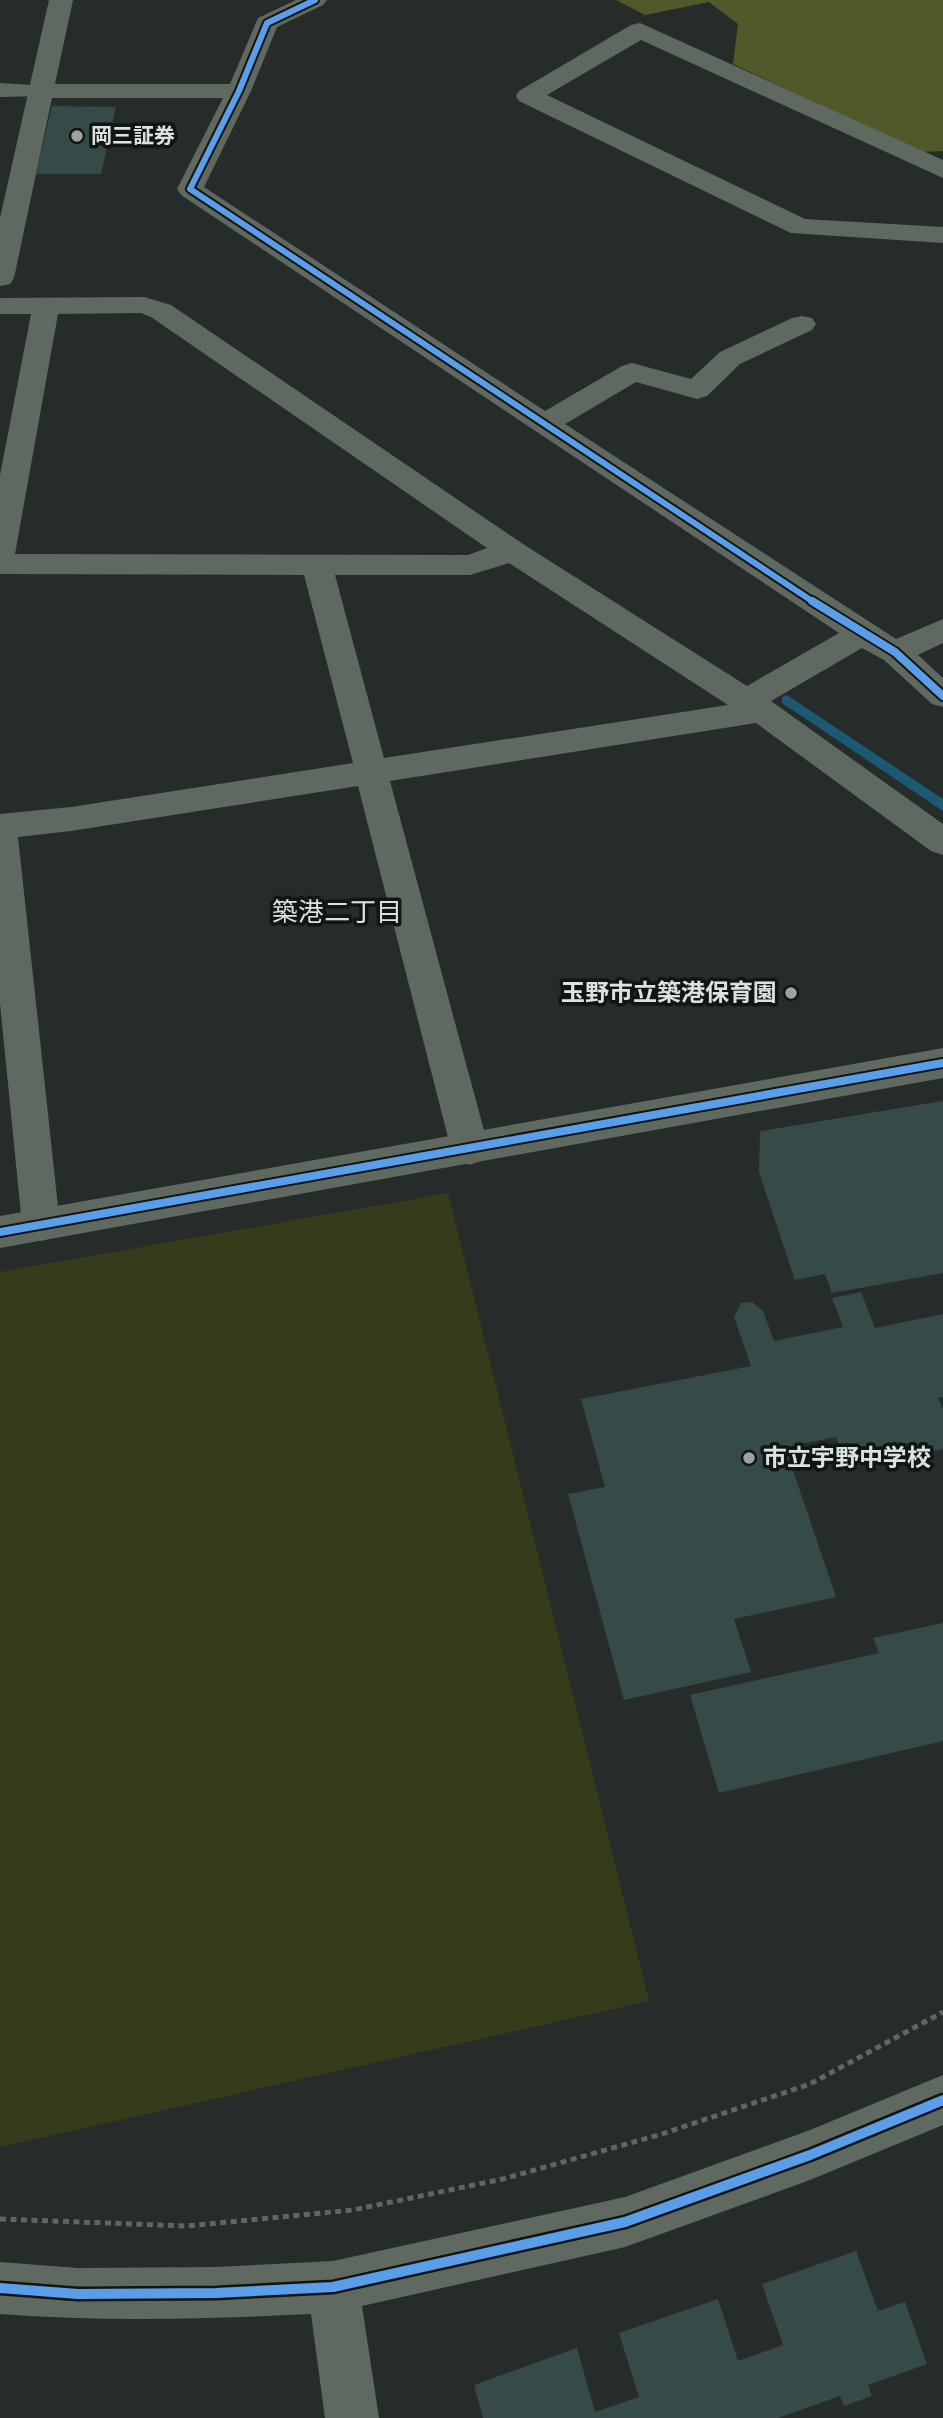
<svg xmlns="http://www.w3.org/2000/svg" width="943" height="2418" font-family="'Crimson Pro','Noto Sans JP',serif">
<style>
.green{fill:#363b1b}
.forest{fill:#51582a}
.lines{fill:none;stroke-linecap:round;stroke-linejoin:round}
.stream{fill:#1d5a71;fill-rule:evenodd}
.building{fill:#364a49}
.path{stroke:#5f6761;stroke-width:5;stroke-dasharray:6 4.5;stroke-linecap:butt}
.minor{fill:#5f6960;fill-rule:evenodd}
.tertiary{fill:#5f6960;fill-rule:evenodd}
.cycleway-far2-casing{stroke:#111513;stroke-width:10}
.cycleway-far1-casing{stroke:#111513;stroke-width:12}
.cycleway-casing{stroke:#111513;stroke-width:15}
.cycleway-far2{stroke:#5a9eea;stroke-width:6}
.cycleway-far1{stroke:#5a9eea;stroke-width:8}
.cycleway{stroke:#5a9eea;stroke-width:10}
.poi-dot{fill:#9ca2a0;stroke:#111513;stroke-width:2.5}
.labels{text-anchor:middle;stroke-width:7;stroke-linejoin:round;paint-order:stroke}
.far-poi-label{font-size:21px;font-weight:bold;fill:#dce2e0;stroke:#111513;text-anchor:start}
.poi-label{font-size:24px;font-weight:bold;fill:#dce2e0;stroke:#111513;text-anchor:end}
.neighbourhood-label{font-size:26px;fill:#dce2e0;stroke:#111513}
</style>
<rect width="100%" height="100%" fill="#262c2a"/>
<path class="green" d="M448 1193 649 2001 0 2147V1272Z"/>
<path class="forest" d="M616 0H943V151L920 152 733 64 738 24 709 2 645 15Z"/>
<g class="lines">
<path class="stream" d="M787 695 943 799V811L782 703V697Z"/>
</g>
<path class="building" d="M52 106 116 107 101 174H36Z
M943 1101V1273L832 1293 825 1274 795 1280 759 1172 760 1131Z
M861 1292 875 1328 943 1314V1397L938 1398 943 1410V1449L847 1468 836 1437 785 1447 836 1597 734 1619 751 1672 624 1700 568 1494 605 1487 581 1399 751 1366 734 1317 741 1303 752 1302 763 1311 774 1341 843 1327 832 1298Z
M943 1623V1741L719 1793 690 1695 879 1653 873 1638Z
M856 2251 878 2311 905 2302 927 2364 868 2385 872 2396 844 2406 840 2396 778 2418H483L474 2385 577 2348 595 2412 639 2397 619 2333 718 2299 738 2361 783 2345 762 2284Z"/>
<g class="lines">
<path class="path" d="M0 2219 186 2226 353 2210 503 2179 662 2134 810 2084 943 2012"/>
<path class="minor" d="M49 0H73L55 84H230L258 18 296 0H327L323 5 277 27 251 91 204 187 545 411 622 366 632 363 691 379 720 352 792 318 802 316 812 318 816 324 812 330 740 364 707 396 697 399 636 382 565 424 896 639 943 619V643L918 655 943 678V707L932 704 884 660 862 648 771 701 943 824V855L931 851 756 723 390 781 489 1149 483 1160 470 1165 457 1160 451 1149 358 786 71 831 18 837 60 1225 55 1237 41 1241 27 1237 22 1225 0 1003V814L71 807 353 763 304 575 0 574V475L31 314H0V298L144 297 171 305 523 544 747 686 839 633 181 195 177 189 223 98H52L14 278 10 284 0 286V218ZM141 313 151 317 487 548 468 555 15 554 58 314ZM509 563 728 705 384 758 335 575H470Z
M640 23 943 160V178L641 40 547 95 805 219 943 227V243L791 233 519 101 516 96 519 91 631 25Z
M943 2075V2125L810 2180 625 2247 362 2306 379 2418H325L311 2314C207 2319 104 2322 0 2314V2262L78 2268 216 2267 333 2261 625 2197 810 2130Z"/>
<path class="tertiary" d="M0 83 48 86 51 91 48 96 0 97Z
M943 1048V1078L0 1248V1216Z"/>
<defs>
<path id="cycleway-far2" d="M315 0 267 23 239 91 190 189 815 603"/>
<path id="cycleway-far1" d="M812 601 895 652 943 696
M0 1232 943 1063"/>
<path id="cycleway" d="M0 2288 78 2294 216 2293 333 2287 625 2222 810 2155 943 2100"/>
</defs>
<use href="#cycleway-far2" class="cycleway-far2-casing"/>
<use href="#cycleway-far1" class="cycleway-far1-casing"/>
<use href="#cycleway" class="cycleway-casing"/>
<use href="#cycleway-far2" class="cycleway-far2"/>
<use href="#cycleway-far1" class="cycleway-far1"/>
<use href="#cycleway" class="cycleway"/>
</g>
<g class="poi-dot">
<circle cx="77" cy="136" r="7"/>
<circle cx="791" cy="993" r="7"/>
<circle cx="749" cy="1458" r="7"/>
</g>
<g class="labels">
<g class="far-poi-label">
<text x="91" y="143">岡三証券</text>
</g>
<g class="poi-label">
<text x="777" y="1001">玉野市立築港保育園</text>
<text x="763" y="1466" text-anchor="start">市立宇野中学校</text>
</g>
<g class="neighbourhood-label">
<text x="337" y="921">築港二丁目</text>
</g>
</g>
</svg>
